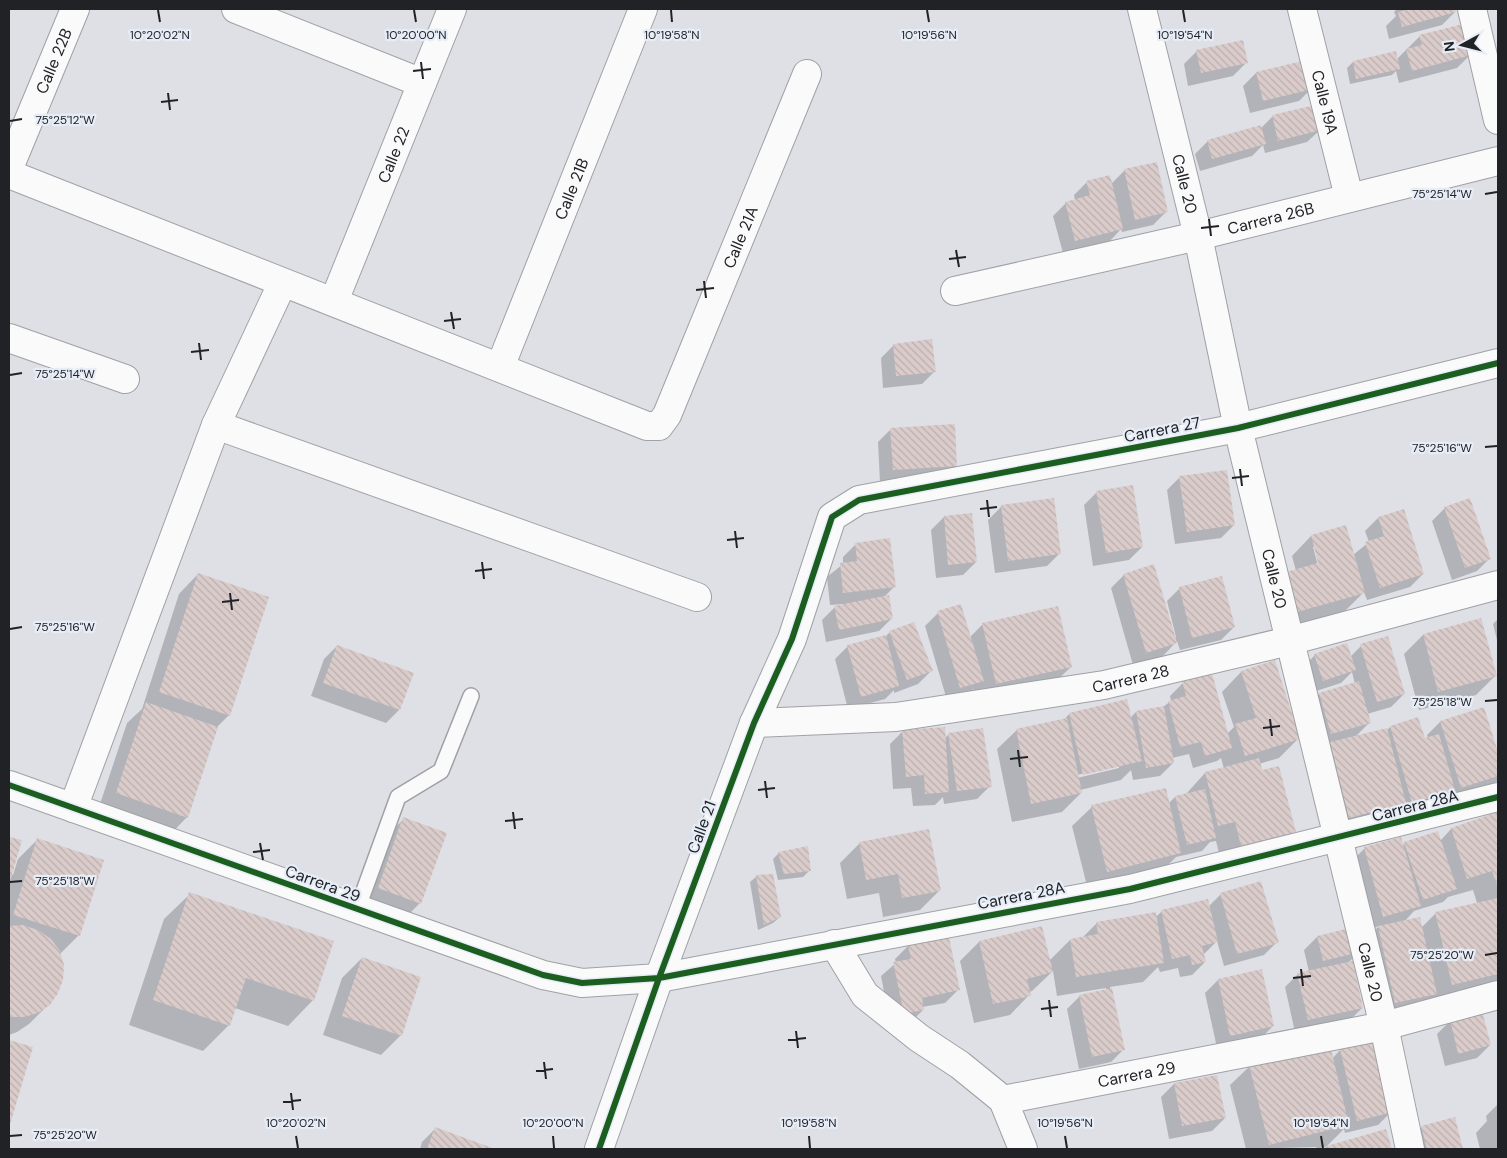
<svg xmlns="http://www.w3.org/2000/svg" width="1507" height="1158" font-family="'DM Sans',sans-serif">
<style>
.shadow{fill:#0003;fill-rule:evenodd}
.building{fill:url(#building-back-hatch)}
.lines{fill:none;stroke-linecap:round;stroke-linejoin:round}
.service-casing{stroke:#9fa1a5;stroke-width:18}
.minor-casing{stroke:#9fa1a5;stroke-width:30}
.tertiary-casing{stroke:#9fa1a5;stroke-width:30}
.service{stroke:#fafafb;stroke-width:15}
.minor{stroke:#fafafb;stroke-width:28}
.tertiary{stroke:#fafafb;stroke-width:28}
.cycleway-casing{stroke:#e7edf7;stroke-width:9}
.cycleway{stroke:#1b5e20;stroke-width:6}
.ticks{fill:none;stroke:#202226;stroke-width:2}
.labels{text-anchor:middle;stroke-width:4.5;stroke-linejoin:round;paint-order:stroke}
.street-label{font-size:16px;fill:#202226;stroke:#e7edf7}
.ticks-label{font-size:12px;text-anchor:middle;fill:#202226;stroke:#e7edf7;stroke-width:4.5;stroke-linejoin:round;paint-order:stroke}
</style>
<defs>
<pattern id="building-back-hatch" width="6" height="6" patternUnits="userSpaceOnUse" patternTransform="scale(1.25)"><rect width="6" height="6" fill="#dacccb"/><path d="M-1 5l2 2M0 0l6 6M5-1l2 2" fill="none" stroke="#bbafae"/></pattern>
</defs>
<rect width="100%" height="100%" fill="#dee0e6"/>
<path class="shadow" d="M1397 9H1454L1455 12 1442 25 1389 39 1386 26 1396 16 1394 12Z
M1420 36 1470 55 1457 68 1399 83 1396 71 1392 75 1350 84 1347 68 1353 62 1396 60Z
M1197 51 1246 63 1233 76 1188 86 1184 64Z
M1256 73 1312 88 1299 101 1250 113 1243 86Z
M1314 106 1320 130 1307 142 1265 153 1263 145 1252 156 1200 171 1195 154 1208 141 1261 128 1272 117Z
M1125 170 1166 212 1153 225 1122 232 1121 229 1109 242 1063 253 1053 216 1066 203 1075 200 1074 195 1087 182 1111 184Z
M894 345 935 371 922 384 883 388 881 358Z
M891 429 956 466 943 479 880 483 878 442Z
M1180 477 1234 525 1221 538 1175 544 1167 490Z
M1097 492 1142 547 1129 560 1093 566 1084 505Z
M1001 507 1060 553 1047 566 995 573 988 520Z
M1445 508 1490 558 1477 571 1452 580 1432 521Z
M944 517 976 562 963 575 936 578 931 530Z
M1378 518 1423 574 1410 587 1367 600 1364 592 1344 612 1278 630 1296 571 1292 556 1311 536 1353 555 1369 542 1365 531ZM1313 547H1315L1321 569 1319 570Z
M856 544 895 586 884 597 892 618 879 631 826 642 822 620 835 607 843 606V604L830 605 827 577 843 564V557Z
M198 574 229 715 217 727 187 817 168 837 97 813 127 723 142 709 179 594Z
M1124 575 1174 638 1176 637 1167 601 1180 588 1234 627 1221 640 1180 650 1177 641 1163 656 1133 665 1111 588Z
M938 613 969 638 983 624 1071 667 1051 686 977 702 974 689 969 693 947 700 925 626Z
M1481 619 1496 675 1476 695 1419 710 1404 654 1423 635Z
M1498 619V644L1493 624Z
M890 632 931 671 918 684 894 693V690L885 699 848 709 835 659 848 646 885 637Z
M337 646 412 673 399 710 386 723 311 696 324 659Z
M1361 646 1404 694 1391 707 1367 714 1370 722 1355 737 1386 731 1390 727 1418 719 1424 740 1428 738 1427 735 1440 722 1483 708 1498 756V780L1491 787 1330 836 1311 763 1332 742 1318 746 1306 707 1319 694 1355 684 1352 672 1341 683 1310 693 1302 668 1315 655 1350 657Z
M1241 672 1298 739 1279 758 1259 764 1261 772 1294 832 1275 851 1222 865 1216 841 1210 842 1202 851 1176 857 1161 872 1088 890 1072 826 1092 807 1168 804 1175 797 1186 794 1205 773 1224 769 1221 758 1217 761 1193 768 1189 754 1172 758 1173 763 1160 776 1133 780 1131 770 1121 780 1080 790 1081 793 1062 812 1012 822 997 749 1017 730 1063 721 1069 714 1130 718 1136 712 1163 707 1171 701 1170 696 1183 683 1227 734 1234 727 1222 692ZM1119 765V768L1077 778V775Z
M903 731 945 738 949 734 990 786 977 799 944 804 943 797 935 805 913 806 911 788 893 789 890 744Z
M1498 813V985L1433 1003 1431 998 1423 1006 1383 1015 1365 940 1379 926 1371 929 1352 861 1365 848 1440 841 1451 829ZM1473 890 1477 903 1436 913 1421 928 1404 922 1414 911 1443 902 1448 897Z
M404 819 420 903 401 922 359 907 384 838Z
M9 838 20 841 11 875H13L18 859 37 840 102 861 78 936 59 955 49 1004 29 1024 17 1032 9 1035Z
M860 843 939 891 920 910 883 917 879 893 847 899 840 863Z
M779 853 810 870 803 877 778 880 773 859Z
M757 876 780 917 773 923 758 930 750 882Z
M190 894 313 1000 288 1026 235 1008 229 1025 203 1051 129 1025 164 919Z
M1221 894 1277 942 1264 955 1224 966 1217 941 1203 955 1205 962 1192 975 1180 977 1178 968 1160 972 1158 967 1143 982 1110 987 1124 1049 1111 1062 1079 1069 1067 1009 1080 996 1106 990V988L1057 996 1053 971 1032 991 1029 992V995L1010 1015 974 1023 960 961 979 942 1049 961 1070 940 1082 938 1097 923 1155 918 1162 911 1209 906Z
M1353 928 1359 952 1347 964 1362 1008 1349 1021 1295 1032 1285 987 1298 974 1309 972 1304 950 1317 937Z
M908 946 958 990 945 1003 922 1007 923 1010 910 1023 891 1027 881 976 896 963 895 959Z
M362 958 401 1035 381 1055 323 1035 342 978Z
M1218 980 1273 1026 1260 1039 1217 1048 1205 993Z
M1450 1021 1490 1045 1477 1058 1445 1066 1437 1034Z
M9 1042 31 1048 9 1125Z
M1340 1050 1391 1112 1378 1125 1345 1133 1344 1129 1326 1147 1385 1131 1390 1149H1317L1316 1147 1246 1149 1230 1085 1250 1066 1332 1059Z
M1174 1084 1225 1118 1212 1131 1169 1139 1161 1097Z
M1498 1104V1149H1480L1476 1133 1487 1121 1486 1116Z
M1454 1119 1462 1149H1411L1409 1140 1422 1127Z
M435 1129 492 1149H420L422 1142Z"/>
<path class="building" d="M1409 9H1455L1456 12 1402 27 1398 12Z
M1463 24 1471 55 1412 71 1406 49 1422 45 1419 35Z
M1243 40 1248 63 1201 73 1196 50Z
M1396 51 1400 69 1356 79 1353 61Z
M1306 60 1313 89 1263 101 1256 72Z
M1315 105 1321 130 1278 141 1272 115Z
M1261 125 1266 144 1212 159 1207 140Z
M1157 162 1168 212 1135 220 1124 169Z
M1110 175 1123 229 1075 241 1065 202 1090 195 1086 181Z
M932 339 936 372 896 376 893 344Z
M955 424 957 466 893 470 890 428Z
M1227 470 1235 525 1187 532 1179 476Z
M1133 485 1143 547 1106 553 1096 491Z
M1054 498 1061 554 1008 561 1001 505Z
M1470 498 1491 559 1465 568 1444 507Z
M1404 509 1424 574 1380 588 1365 542 1384 536 1378 517Z
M972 513 977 562 948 565 944 516Z
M1346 525 1365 593 1297 612 1286 572 1318 563 1311 535Z
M890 538 896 587 843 593 840 563 857 561 855 543Z
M1154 564 1177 643 1146 653 1123 574Z
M198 573 269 597 230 716 159 692Z
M1222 576 1235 627 1192 638 1179 587Z
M889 595 893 619 839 630 834 606Z
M961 604 984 681 960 688 937 611Z
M1058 606 1072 667 996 684 982 623Z
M1481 618 1497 676 1438 692 1423 634Z
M914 622 933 671 907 680 889 631Z
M886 635 899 686 861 697 847 645Z
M1388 636 1405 694 1377 702 1360 644Z
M1347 643 1356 670 1323 681 1314 654Z
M337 645 414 673 400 710 323 683Z
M1275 660 1300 739 1245 756 1235 724 1256 718 1241 671Z
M1212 673 1232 748 1205 756 1201 742 1180 747 1168 701 1186 696 1182 681Z
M1359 681 1371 723 1331 734 1319 693Z
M1127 699 1142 761 1083 775 1069 713Z
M146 702 218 727 188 818 116 793Z
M1164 706 1174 763 1146 768 1136 711Z
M1484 707 1498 752V776L1461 788 1440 721Z
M1418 717 1425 738 1439 734 1455 790 1412 803 1390 726Z
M1067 718 1082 793 1031 804 1016 729Z
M945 727 949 792 925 794 924 775 906 777 902 730Z
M983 728 992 787 957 791 948 733Z
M1387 728 1406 803 1349 818 1330 742Z
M1259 758 1262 770 1279 766 1296 832 1241 846 1235 822 1218 826 1205 772Z
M1166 788 1181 853 1107 872 1091 805Z
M1205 789 1216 838 1187 845 1175 796Z
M1498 812V888L1492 871 1467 879 1451 828Z
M403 817 447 833 421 904 378 888Z
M929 829 941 891 902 898 898 874 866 880 859 842Z
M1438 831 1457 889 1423 900 1404 842Z
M9 837 22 840 9 885Z
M1401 837 1421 906 1383 917 1364 847Z
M37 838 104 860 80 936 13 915Z
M808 846 811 871 784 874 778 852Z
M773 874 781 917 764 925 756 875Z
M1261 881 1279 943 1237 954 1220 893Z
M189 892 334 941 314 1001 246 978 230 1026 153 1000Z
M1498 898V974L1452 985 1435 912Z
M1208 899 1218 942 1202 946 1206 962 1192 965 1190 955 1172 959 1161 910Z
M1156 912 1164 963 1076 977 1070 939 1098 934 1096 922Z
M1420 917 1437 994 1395 1003 1378 926Z
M23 925 38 930 51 939 60 951 64 965 63 980 58 993 50 1005 38 1013 24 1017H9V926Z
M1042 926 1053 972 1027 979 1031 996 993 1004 979 941Z
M1354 927 1360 952 1323 961 1317 936Z
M949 937 960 990 922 998 924 1010 904 1014 893 962 911 959 908 945Z
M362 957 421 977 402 1036 342 1016Z
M1353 961 1363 1008 1308 1020 1297 973Z
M1262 969 1274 1026 1230 1036 1218 979Z
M1112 988 1125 1050 1092 1057 1079 995Z
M1482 1011 1491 1045 1458 1054 1450 1019Z
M9 1040 33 1047 9 1128Z
M1376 1040 1393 1112 1357 1121 1340 1049Z
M1330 1045 1349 1125 1269 1145 1249 1065Z
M1217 1075 1226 1118 1182 1126 1174 1083Z
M1455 1117 1463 1149H1427L1421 1126Z
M435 1127 495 1149H427Z
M1386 1129 1392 1149H1316Z"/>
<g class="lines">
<defs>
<path id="service" d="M357 910 398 797 441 771 471 696"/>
<g id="minor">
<path d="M236 9 422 83"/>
<path id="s1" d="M1142 9 1198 236 1238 428 1384 1026 1410 1149"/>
<path id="s2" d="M1302 9 1349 197"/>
<path d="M1472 9 1498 120"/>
<path id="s3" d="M9 168 75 9"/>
<path id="s4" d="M9 174 647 426H659L667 415 807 74"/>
<path id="s5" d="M955 291 1198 236 1498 161"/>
<path id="s6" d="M334 301 452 9"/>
<path d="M9 338 125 379"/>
<path id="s7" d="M500 367 643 9"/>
<path d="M216 425 697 597"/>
<path id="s8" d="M754 723 896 717 1104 685 1289 641 1498 585"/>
<path d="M73 808 216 425 282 284"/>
<path d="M834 944 865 995 919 1038 960 1065 1003 1100 1023 1149"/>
<path id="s9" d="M1003 1100 1384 1026 1498 995"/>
<path d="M599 1149 659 978 754 723 792 639 832 517 859 500 1238 428 1498 363"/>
</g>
<path id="tertiary" d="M9 785 543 975 582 983 659 978 1130 889 1498 797"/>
</defs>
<use href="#service" class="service-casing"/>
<use href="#minor" class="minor-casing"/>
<use href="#tertiary" class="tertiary-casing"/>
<use href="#service" class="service"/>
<use href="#minor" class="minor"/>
<use href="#tertiary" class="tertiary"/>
<defs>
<path id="cycleway" d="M9 785 543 975 582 983 659 978 1130 889 1498 797
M599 1149 659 978 754 723 792 639 832 517 859 500 1238 428 1498 363"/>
</defs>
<use href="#cycleway" class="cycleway-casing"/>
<use href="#cycleway" class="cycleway"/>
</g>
<path class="ticks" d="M158 10 160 22M414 10 416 22M671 10 672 22M927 10 929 22M1183 10 1185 22M421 62 423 79M413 71 431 69M168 93 170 110M161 102 178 100M10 121 22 119M1485 194 1497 192M1209 219 1211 236M1201 228 1219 226M956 250 959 267M949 259 966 257M704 281 706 298M696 290 714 288M451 312 454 329M444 321 461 319M199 343 201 360M191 352 209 350M10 375 22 373M1485 447 1497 446M1240 469 1242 486M1232 478 1249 476M987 500 989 517M980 509 997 507M735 531 737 548M727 540 744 538M482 562 484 579M475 571 492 569M230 593 232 610M222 602 239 600M10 629 22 627M1485 701 1497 700M1270 719 1272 736M1263 728 1280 726M1018 750 1020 767M1010 759 1028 757M765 781 767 798M758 790 775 788M513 812 515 829M505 821 523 819M260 843 263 860M253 852 270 850M10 882 22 881M1485 955 1497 953M1301 969 1303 986M1293 978 1311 976M1049 1000 1051 1017M1041 1009 1058 1007M796 1031 798 1048M788 1040 806 1038M544 1062 546 1079M536 1071 553 1069M291 1093 293 1110M283 1102 301 1100M10 1136 22 1135M296 1136 298 1148M553 1136 554 1148M809 1136 810 1148M1065 1136 1067 1148M1321 1136 1323 1148"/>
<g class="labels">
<g class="street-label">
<text dy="6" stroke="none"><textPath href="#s3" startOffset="116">Calle 22B</textPath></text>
<text dy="6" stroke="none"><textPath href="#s2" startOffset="96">Calle 19A</textPath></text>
<text dy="6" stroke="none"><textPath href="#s6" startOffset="158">Calle 22</textPath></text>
<text dy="6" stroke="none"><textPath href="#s1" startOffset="180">Calle 20</textPath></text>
<text dy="6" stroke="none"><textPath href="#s7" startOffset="192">Calle 21B</textPath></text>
<text dy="6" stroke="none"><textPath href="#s5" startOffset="324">Carrera 26B</textPath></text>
<text dy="6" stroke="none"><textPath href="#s4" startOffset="904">Calle 21A</textPath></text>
<text transform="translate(1162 429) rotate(-11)" y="6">Carrera 27</text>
<text dy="6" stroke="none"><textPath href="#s1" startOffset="585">Calle 20</textPath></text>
<text dy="6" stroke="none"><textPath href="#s8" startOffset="380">Carrera 28</textPath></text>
<text transform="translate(1415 805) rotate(-14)" y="6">Carrera 28A</text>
<text transform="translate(701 827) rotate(-70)" y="6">Calle 21</text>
<text transform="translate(323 883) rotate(20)" y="6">Carrera 29</text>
<text transform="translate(1021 895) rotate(-11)" y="6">Carrera 28A</text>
<text dy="6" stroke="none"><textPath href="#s1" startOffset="990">Calle 20</textPath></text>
<text dy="6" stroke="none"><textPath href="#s9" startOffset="136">Carrera 29</textPath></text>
</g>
</g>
<g class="ticks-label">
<text x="160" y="39">10°20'02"N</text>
<text x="416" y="39">10°20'00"N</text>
<text x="672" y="39">10°19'58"N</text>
<text x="929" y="39">10°19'56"N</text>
<text x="1185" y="39">10°19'54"N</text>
<text x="65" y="124">75°25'12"W</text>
<text x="1442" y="198">75°25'14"W</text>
<text x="65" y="378">75°25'14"W</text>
<text x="1442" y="452">75°25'16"W</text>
<text x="65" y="631">75°25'16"W</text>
<text x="1442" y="706">75°25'18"W</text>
<text x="65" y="885">75°25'18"W</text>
<text x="1442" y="959">75°25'20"W</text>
<text x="296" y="1127">10°20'02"N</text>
<text x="553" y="1127">10°20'00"N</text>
<text x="809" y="1127">10°19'58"N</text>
<text x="1065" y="1127">10°19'56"N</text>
<text x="1321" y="1127">10°19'54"N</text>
<text x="65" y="1139">75°25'20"W</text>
</g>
<rect width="1507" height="1158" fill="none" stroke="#202226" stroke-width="20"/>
<g transform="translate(1462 45) rotate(263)" stroke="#e7edf7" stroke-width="4" paint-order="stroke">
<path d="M0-4L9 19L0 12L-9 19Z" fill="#202226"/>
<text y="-8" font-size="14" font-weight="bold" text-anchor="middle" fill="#202226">N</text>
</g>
</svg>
